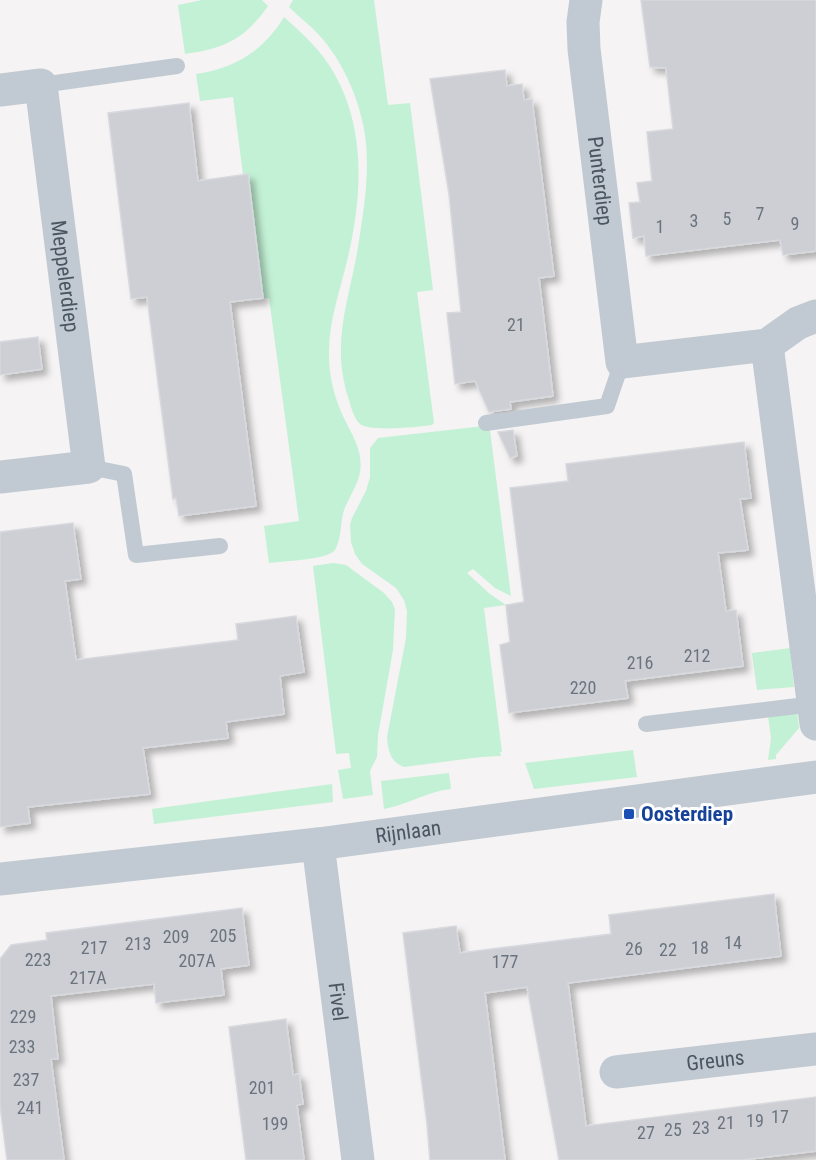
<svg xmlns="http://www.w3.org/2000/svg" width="816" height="1160" font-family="'Roboto Condensed',sans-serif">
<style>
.green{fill:#c3f1d5}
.building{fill:#cdcfd5;stroke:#d7d9de;stroke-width:1.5;filter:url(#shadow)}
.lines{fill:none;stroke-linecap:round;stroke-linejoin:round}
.service{stroke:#c1cad2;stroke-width:16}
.minor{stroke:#c1cad2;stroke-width:33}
.transit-dot{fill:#1a4fb4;stroke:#fff;stroke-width:2}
.labels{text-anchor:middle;stroke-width:6;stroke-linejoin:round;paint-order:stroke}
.number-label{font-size:18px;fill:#6b747e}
.street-label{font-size:21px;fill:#4a5661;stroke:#fff}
.transit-label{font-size:21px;font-weight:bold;fill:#164399;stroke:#fff;text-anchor:start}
</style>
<defs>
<filter id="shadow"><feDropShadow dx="5.5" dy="5.5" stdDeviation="3" flood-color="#0004"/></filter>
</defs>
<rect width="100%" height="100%" fill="#f5f3f3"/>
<path class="green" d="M202 0H262L268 6C245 39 224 49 185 54L178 5Z
M293 0H374L388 105 410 103 433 290 417 292 434 423 432 425C418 427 370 432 360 424 354 419 351 407 349 400 330 343 349 302 358 247 364 209 371 168 364 129 358 96 342 60 319 35 310 25 299 17 289 7Z
M284 17C303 34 323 52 335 75 366 130 362 197 348 257 341 288 328 322 329 355 329 373 333 392 340 409 348 430 364 448 360 472 358 485 349 497 344 510 340 522 342 538 335 550 328 560 283 561 269 563L264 526 299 521 269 298 259 299 233 97 200 101 196 74C235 69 264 50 284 17Z
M484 426 490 430 511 596 495 588 473 569 467 573 490 594 506 605 484 608 502 752H500L501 756 481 757 404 767C390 762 388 750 387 737L406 638 407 611 404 600 396 588 362 564 355 554 351 542 350 525 352 518 366 491 370 477V448L378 438Z
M333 563 346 565 384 593 392 602 395 609 393 650 378 735 377 757 370 771 373 795 343 799 338 770 351 768 349 753 336 754 313 566Z
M790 648 794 687 757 690 752 653Z
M797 712 799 728 776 755V759L768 760 771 738 768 716Z
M633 750 637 777 534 789 525 763Z
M449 773 451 789C428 791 407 805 384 809L381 781Z
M332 784 333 802 154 824 152 809Z"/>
<path class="building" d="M641 0H816V251L783 255 780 240 646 256 644 236 633 238 629 203 640 202 637 183 652 181 647 132 673 129 666 68 650 67Z
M505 70 507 86 522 84 524 100 532 99 554 276 539 278 553 396 510 402 511 409 489 412 475 381 455 384 447 313 461 312 449 194 430 79Z
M189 103 198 181 248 174 263 298 230 302 256 506 179 516 176 498 173 499 147 297 131 299 108 113Z
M38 337 42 369 0 375V342Z
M513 430 517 456 510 458 498 432Z
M744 442 751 498 740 499 748 550 718 553 726 611 736 610 743 666 625 681 628 698 509 713 500 645 510 642 506 605 524 602 510 488 568 481 566 464Z
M73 523 81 579 65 581 76 660 238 640 236 624 296 616 304 672 280 676 284 714 226 722 228 738 143 748 150 794 28 807 30 823 0 827V532Z
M774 894 781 956 568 983 586 1126 816 1097V1151L742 1160H559L527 987 485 993 505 1160H430L427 1124 403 933 456 926 460 953 611 934 609 915Z
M242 908 249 965 221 969 224 995 156 1003 154 984 51 996 58 1059H51L64 1160H7L0 1106V959L11 945 47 940 46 933Z
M286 1019 293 1075 299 1074 303 1104 297 1105 304 1160H246L229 1027Z"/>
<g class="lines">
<path class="service" d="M41 85 177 66
M486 423 607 406 622 362
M89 467 124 474 136 555 220 546
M646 724 814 704"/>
<g class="minor">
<path id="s1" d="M586 0 583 22 584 49 622 362 767 345 798 323 816 316"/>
<path id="s2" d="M0 90 41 85 89 467 0 477"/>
<path d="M767 345 816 724"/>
<path id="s3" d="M318 844 358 1160"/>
<path id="s4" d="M0 879 318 844 816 777"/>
<path id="s5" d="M616 1072 816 1049"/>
</g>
</g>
<rect class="transit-dot" x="623" y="808" width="12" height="12" rx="3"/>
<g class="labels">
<g class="number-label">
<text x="760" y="220">7</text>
<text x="727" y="225">5</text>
<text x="694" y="227">3</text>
<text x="795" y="230">9</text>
<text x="660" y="233">1</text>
<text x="516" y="331">21</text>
<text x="697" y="662">212</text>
<text x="640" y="669">216</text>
<text x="583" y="694">220</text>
<text x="223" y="942">205</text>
<text x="176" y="943">209</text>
<text x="733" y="949">14</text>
<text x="138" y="950">213</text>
<text x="94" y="954">217</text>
<text x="700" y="954">18</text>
<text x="634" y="955">26</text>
<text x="668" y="956">22</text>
<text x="38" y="966">223</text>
<text x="197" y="967">207A</text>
<text x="505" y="968">177</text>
<text x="88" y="984">217A</text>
<text x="23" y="1023">229</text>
<text x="22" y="1053">233</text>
<text x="26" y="1086">237</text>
<text x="262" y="1094">201</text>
<text x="30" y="1114">241</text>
<text x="780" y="1123">17</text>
<text x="755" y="1127">19</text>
<text x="726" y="1129">21</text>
<text x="275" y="1130">199</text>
<text x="701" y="1134">23</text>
<text x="673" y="1136">25</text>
<text x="646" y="1139">27</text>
</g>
<g class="street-label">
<text dy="7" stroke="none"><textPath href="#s1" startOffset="182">Punterdiep</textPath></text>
<text dy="7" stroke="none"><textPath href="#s2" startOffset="234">Meppelerdiep</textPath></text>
<text dy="7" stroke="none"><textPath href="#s4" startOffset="411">Rijnlaan</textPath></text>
<text dy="7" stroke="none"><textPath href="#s3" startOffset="159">Fivel</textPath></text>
<text dy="7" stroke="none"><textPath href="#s5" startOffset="100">Greuns</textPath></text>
</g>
<g class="transit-label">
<text x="641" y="821">Oosterdiep</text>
</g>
</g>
</svg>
